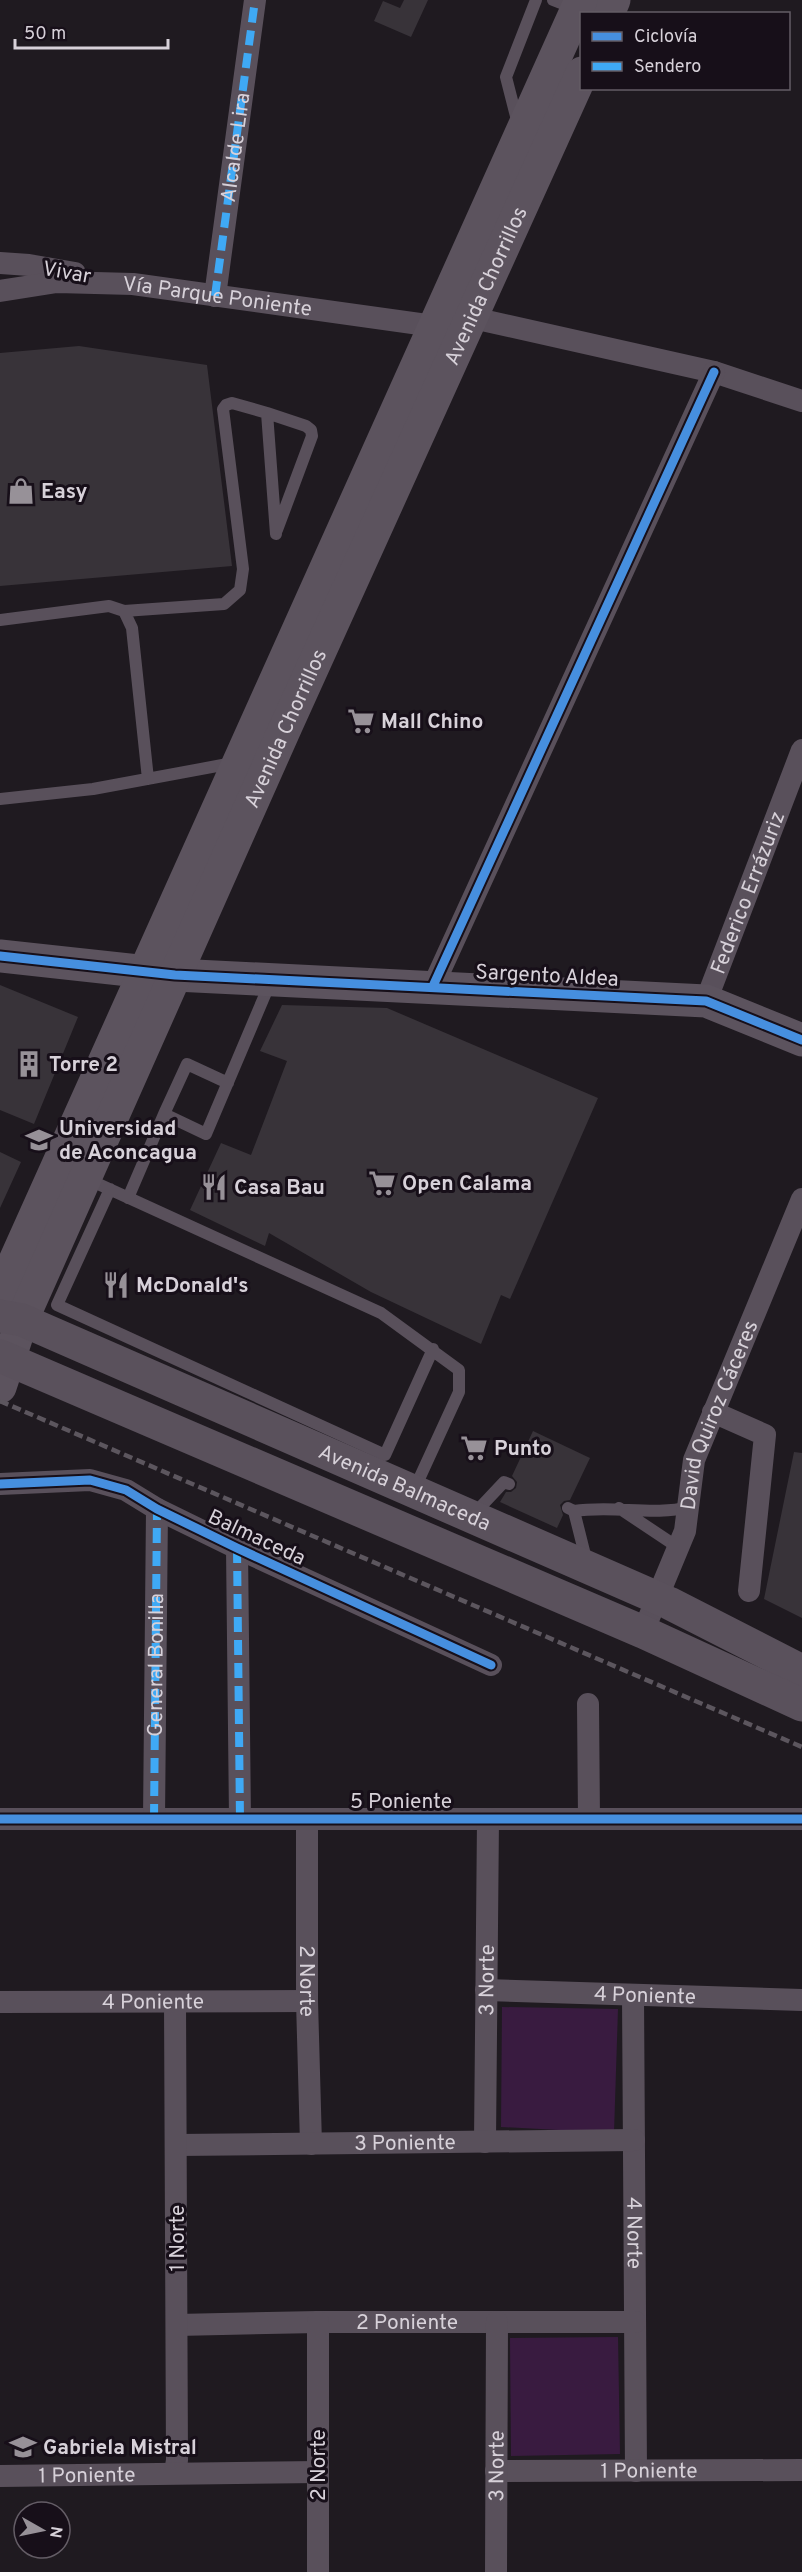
<svg xmlns="http://www.w3.org/2000/svg" width="802" height="2572" font-family="Overpass,sans-serif">
<style>
.green{fill:#391b40}
.building{fill:#383339}
.lines{fill:none;stroke-linecap:round;stroke-linejoin:round}
.lane{stroke:#59505b;stroke-width:12}
.street{stroke:#59505b;stroke-width:22}
.secondary{stroke:#5c535e;stroke-width:33}
.primary{stroke:#5a515c;stroke-width:33}
.rail{stroke:#5c565e;stroke-width:4.5;stroke-dasharray:9 4.5;stroke-linecap:butt}
.quiet{stroke:#3fa9f5;stroke-width:8;stroke-dasharray:15 8;stroke-linecap:butt}
.cycleway-casing{stroke:#170f19;stroke-width:13}
.cycleway{stroke:#468fdf;stroke-width:9}
.labels{text-anchor:middle;stroke-width:6;stroke-linejoin:round;paint-order:stroke}
.street-label{font-size:21px;fill:#d7d1d9;stroke:#170f19}
.poi-label{font-size:21px;font-weight:bold;fill:#d7d1d9;stroke:#170f19;text-anchor:start}
</style>
<rect width="100%" height="100%" fill="#1f1a20"/>
<path class="green" d="M502 2007 618 2009 614 2133 501 2127Z
M618 2337 620 2454 511 2456 510 2338Z"/>
<path class="building" d="M404 0H428L411 37 374 21 383 1 400 8Z
M79 346 207 365 232 566 0 586V353Z
M0 985 78 1017 34 1124 0 1110Z
M282 1005 387 1008 598 1098 510 1299 501 1295 481 1344 371 1292 269 1233 265 1246 190 1210 221 1143 251 1155 287 1061 260 1051Z
M0 1152 21 1162 0 1208Z
M533 1431 590 1458 570 1500 564 1501 560 1505 563 1515 557 1528 500 1502 506 1492H511L516 1488 517 1482 512 1476Z
M794 1452 802 1453V1618L764 1599Z"/>
<g class="lines">
<path class="lane" d="M553 0 576 9
M518 124 506 77 536 0
M267 413 306 426 311 430 312 436 277 530
M124 611 224 604 240 590 243 569 223 409 226 405 232 403 267 413 276 534
M0 620 109 606 124 611 132 628 148 779
M0 799 93 789 233 763
M164 1114 187 1064 228 1083
M85 1178 381 1313 459 1370V1392L414 1490
M110 1189 57 1305 385 1455 433 1349
M128 1198 164 1114 206 1134 270 983
M568 1508 574 1511 587 1563
M619 1508 679 1548
M574 1511C613 1505 654 1516 689 1507
M472 1516 504 1482 509 1484"/>
<g class="street">
<path d="M0 263 29 265 75 273"/>
<path id="s1" d="M0 291 57 282 133 284 434 326"/>
<path id="s2" d="M215 296 255 0"/>
<path d="M473 318 714 372 802 401"/>
<path d="M433 986 714 372"/>
<path id="s3" d="M706 1001 802 750"/>
<path d="M713 1412 765 1435 749 1591"/>
<path d="M0 1484 90 1480 126 1490 157 1509 237 1548 491 1665"/>
<path d="M237 1548 240 1819"/>
<path id="s4" d="M643 1632 685 1531 694 1460 802 1199"/>
<path d="M588 1704 589 1819"/>
<path d="M0 1819H802"/>
<path d="M154 1819 157 1509"/>
<path id="s5" d="M307 1819V2001L311 2144"/>
<path id="s6" d="M486 1990 802 2000"/>
<path id="s7" d="M633 1995 636 2471"/>
<path id="s8" d="M0 2002 307 2001"/>
<path id="s9" d="M485 2142 488 1819"/>
<path id="s10" d="M177 2145 634 2140"/>
<path id="s11" d="M177 2325 318 2322H635"/>
<path id="s12" d="M496 2471 802 2470"/>
<path d="M175 2473 177 2460 175 2002"/>
<path id="s13" d="M0 2476 318 2472"/>
<path d="M318 2572V2322"/>
<path id="s14" d="M496 2572 497 2322"/>
</g>
<g class="secondary">
<path d="M608 14 614 0"/>
<path d="M0 956 175 975 706 1001 802 1040"/>
<path d="M0 1294 581 0"/>
<path id="s15" d="M0 1387 22 1320 287 724 582 73"/>
</g>
<g class="primary">
<path id="s16" d="M0 1316 22 1320 669 1603 802 1671"/>
<path d="M0 1356 643 1632 802 1705"/>
</g>
<path class="rail" d="M0 1401 802 1747"/>
<g class="quiet">
<path d="M215 296 255 0"/>
<path d="M237 1548 240 1819"/>
<path id="s17" d="M154 1819 157 1509"/>
</g>
<defs>
<path id="cycleway" d="M0 956 175 975 706 1001 802 1040
M433 986 714 372
M0 1484 90 1480 126 1490 157 1509 237 1548 491 1665
M0 1819H802"/>
</defs>
<use href="#cycleway" class="cycleway-casing"/>
<use href="#cycleway" class="cycleway"/>
</g>
<defs>
<symbol id="shop-bare" viewBox="-9 -9 18 18"><path d="M-5-2.5h2.3a2.7 3.5 0 0 1 5.4 0H5L5.5 6h-11ZM-1.5-2.5h3a1.5 2.3 0 0 0-3 0Z" fill="#979198" stroke="#170f19" stroke-width="2.5" paint-order="stroke"/></symbol>
<symbol id="supermarket-bare" viewBox="-9 -9 18 18"><path d="M-6-5.5h2.5l.6 2H6L4.5 2H-2.5L-4.4-4H-6ZM-1.5 3.2a1.3 1.3 0 1 0 .1 0ZM3 3.2a1.3 1.3 0 1 0 .1 0Z" fill="#979198" stroke="#170f19" stroke-width="2.5" paint-order="stroke"/></symbol>
<symbol id="building-bare" viewBox="-9 -9 18 18"><path d="M-4-6H4V6H1V3H-1V6H-4ZM-2.5-4.3h1.7v1.8h-1.7ZM.8-4.3h1.7v1.8H.8ZM-2.5-1h1.7V.8h-1.7ZM.8-1h1.7V.8H.8Z" fill="#979198" stroke="#170f19" stroke-width="2.5" paint-order="stroke"/></symbol>
<symbol id="university-bare" viewBox="-9 -9 18 18"><path d="M0-5L7-2L0 1L-7-2ZM-4 1L0 2.5L4 1V4Q0 6-4 4Z" fill="#979198" stroke="#170f19" stroke-width="2.5" paint-order="stroke"/></symbol>
<symbol id="restaurant-bare" viewBox="-9 -9 18 18"><path d="M-5-6h1v4h1v-4h1v4h1v-4h1v5L-1.5 .5V6h-2V.5L-5-1ZM5-6V6H3V1.5H1.5Q1.5-4 5-6Z" fill="#979198" stroke="#170f19" stroke-width="2.5" paint-order="stroke"/></symbol>
<symbol id="school-bare" viewBox="-9 -9 18 18"><path d="M0-5L7-2L0 1L-7-2ZM-4 1L0 2.5L4 1V4Q0 6-4 4Z" fill="#979198" stroke="#170f19" stroke-width="2.5" paint-order="stroke"/></symbol>
</defs>
<g fill-rule="evenodd">
<use href="#shop-bare" x="2" y="472" width="38" height="38"/>
<use href="#supermarket-bare" x="342" y="702" width="38" height="38"/>
<use href="#building-bare" x="10" y="1045" width="38" height="38"/>
<use href="#university-bare" x="20" y="1121" width="38" height="38"/>
<use href="#supermarket-bare" x="363" y="1164" width="38" height="38"/>
<use href="#restaurant-bare" x="195" y="1168" width="38" height="38"/>
<use href="#restaurant-bare" x="97" y="1266" width="38" height="38"/>
<use href="#supermarket-bare" x="455" y="1429" width="38" height="38"/>
<use href="#school-bare" x="4" y="2428" width="38" height="38"/>
</g>
<g class="labels">
<g class="street-label">
<text dy="7" stroke="none"><textPath href="#s2" startOffset="150">Alcalde Lira</textPath></text>
<text transform="translate(67 272) rotate(10)" y="7">Vivar</text>
<text dy="7" stroke="none"><textPath href="#s15" startOffset="1204">Avenida Chorrillos</textPath></text>
<text dy="7" stroke="none"><textPath href="#s1" startOffset="219">Vía Parque Poniente</textPath></text>
<text dy="7" stroke="none"><textPath href="#s15" startOffset="718">Avenida Chorrillos</textPath></text>
<text dy="7" stroke="none"><textPath href="#s3" startOffset="116">Federico Errázuriz</textPath></text>
<text transform="translate(547 975) rotate(3)" y="7">Sargento Aldea</text>
<text dy="7" stroke="none"><textPath href="#s4" startOffset="231">David Quiroz Cáceres</textPath></text>
<text dy="7" stroke="none"><textPath href="#s16" startOffset="440">Avenida Balmaceda</textPath></text>
<text transform="translate(257 1537) rotate(25)" y="7">Balmaceda</text>
<text dy="7" stroke="none"><textPath href="#s17" startOffset="154">General Bonilla</textPath></text>
<text x="401" y="1808">5 Poniente</text>
<text dy="7" stroke="none"><textPath href="#s9" startOffset="162">3 Norte</textPath></text>
<text dy="7" stroke="none"><textPath href="#s5" startOffset="162">2 Norte</textPath></text>
<text dy="7" stroke="none"><textPath href="#s6" startOffset="159">4 Poniente</textPath></text>
<text dy="7" stroke="none"><textPath href="#s8" startOffset="153">4 Poniente</textPath></text>
<text dy="7" stroke="none"><textPath href="#s10" startOffset="228">3 Poniente</textPath></text>
<text dy="7" stroke="none"><textPath href="#s7" startOffset="238">4 Norte</textPath></text>
<text transform="translate(177 2238) rotate(-90)" y="7">1 Norte</text>
<text dy="7" stroke="none"><textPath href="#s11" startOffset="230">2 Poniente</textPath></text>
<text transform="translate(318 2465) rotate(-90)" y="7">2 Norte</text>
<text dy="7" stroke="none"><textPath href="#s14" startOffset="106">3 Norte</textPath></text>
<text dy="7" stroke="none"><textPath href="#s12" startOffset="153">1 Poniente</textPath></text>
<text dy="7" stroke="none"><textPath href="#s13" startOffset="87">1 Poniente</textPath></text>
</g>
<g class="poi-label">
<text x="41" y="498">Easy</text>
<text x="381" y="728">Mall Chino</text>
<text x="49" y="1071">Torre 2</text>
<text x="59" y="1135">Universidad<tspan x="59" dy="24">de Aconcagua</tspan></text>
<text x="402" y="1190">Open Calama</text>
<text x="234" y="1194">Casa Bau</text>
<text x="136" y="1292">McDonald's</text>
<text x="494" y="1455">Punto</text>
<text x="43" y="2454">Gabriela Mistral</text>
</g>
</g>
<rect x="580" y="12" width="210" height="78" fill="#170f19" stroke="#645d66" stroke-width="1.5"/>
<rect x="592" y="32" width="30" height="9" fill="#468fdf" stroke="#645d66" stroke-width="1.5"/>
<text x="634" y="42" font-size="18" fill="#d7d1d9">Ciclovía</text>
<rect x="592" y="62" width="30" height="9" fill="#3fa9f5" stroke="#645d66" stroke-width="1.5"/>
<text x="634" y="72" font-size="18" fill="#d7d1d9">Sendero</text>
<g transform="translate(42 2530) rotate(99)"><circle r="28" fill="#170f19" stroke="#645d66" stroke-width="1.5"/>
<path d="M0-4.5L10 22L0 15L-10 22Z" fill="#979198"/>
<text y="-9" font-size="16" font-weight="bold" text-anchor="middle" fill="#d7d1d9">N</text>
</g>
<path d="M15 39v9h153v-9" fill="none" stroke="#d7d1d9" stroke-width="3"/>
<text x="24" y="39" font-size="18" fill="#d7d1d9" stroke="#170f19" stroke-width="4.5" paint-order="stroke">50 m</text>
</svg>
